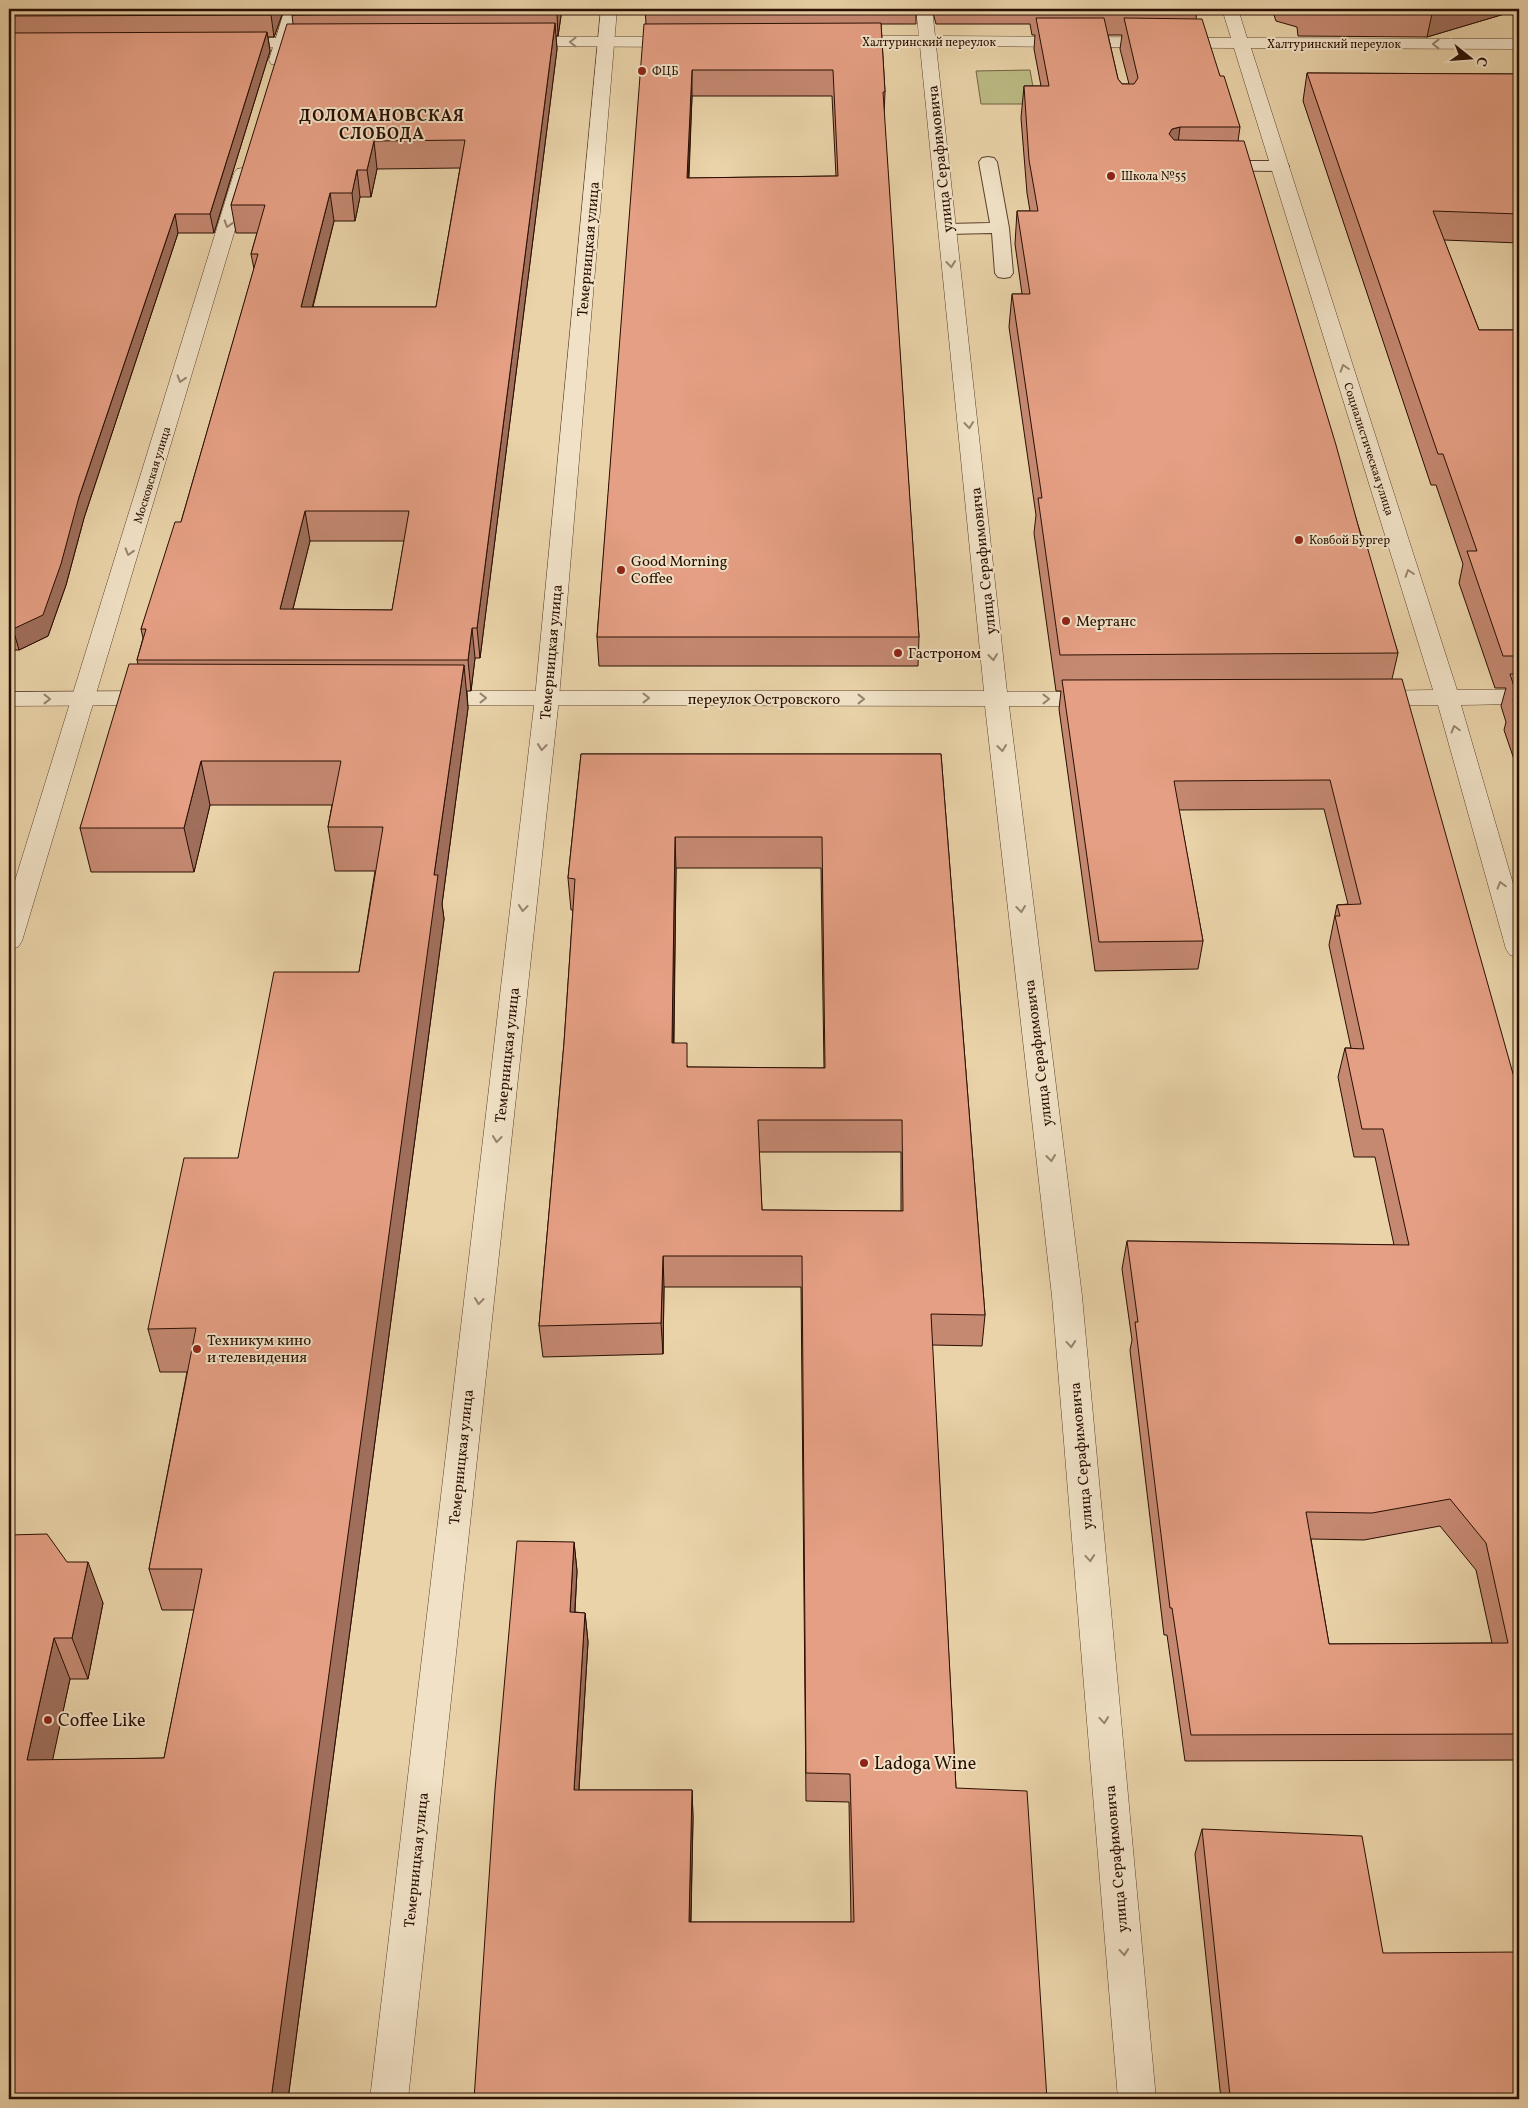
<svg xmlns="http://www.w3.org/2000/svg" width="1528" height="2108" font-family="Vollkorn,serif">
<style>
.green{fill:#bcbb85;stroke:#726444}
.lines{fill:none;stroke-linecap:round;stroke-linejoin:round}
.service-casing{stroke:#593f2c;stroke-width:2}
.minor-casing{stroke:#593f2c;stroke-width:1}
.tertiary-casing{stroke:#593f2c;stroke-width:1}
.service{fill:#f1e2c7;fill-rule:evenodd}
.minor{fill:#f1e2c7;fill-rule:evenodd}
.tertiary{fill:#f1e2c7;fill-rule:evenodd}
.wall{fill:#c58972;stroke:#290e02;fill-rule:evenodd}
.shaded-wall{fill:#a06f5c;stroke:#290e02}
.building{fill:#e59f84;stroke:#290e02;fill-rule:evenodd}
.oneway{stroke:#97836e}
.poi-dot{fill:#8f2418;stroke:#f1e2c7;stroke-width:2}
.labels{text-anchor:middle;stroke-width:4;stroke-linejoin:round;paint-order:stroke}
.far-street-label{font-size:12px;fill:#290e02;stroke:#f1e2c7}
.far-poi-label{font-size:12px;fill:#290e02;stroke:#f1e2c7;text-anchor:start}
.street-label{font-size:15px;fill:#290e02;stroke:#f1e2c7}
.poi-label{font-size:15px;fill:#290e02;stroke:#f1e2c7;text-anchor:start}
.far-district-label{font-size:16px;font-weight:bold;letter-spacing:1px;fill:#290e02;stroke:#f1e2c7}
.near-poi-label{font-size:18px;fill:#290e02;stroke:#f1e2c7;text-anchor:start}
</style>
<rect width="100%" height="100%" fill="#ead3a9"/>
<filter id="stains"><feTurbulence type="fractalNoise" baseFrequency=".004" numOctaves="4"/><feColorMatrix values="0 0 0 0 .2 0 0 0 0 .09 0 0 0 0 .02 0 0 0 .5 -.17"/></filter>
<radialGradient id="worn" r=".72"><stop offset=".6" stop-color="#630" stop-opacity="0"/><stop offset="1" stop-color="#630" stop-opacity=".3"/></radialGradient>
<path class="green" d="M1030 70 1036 104H981L976 71Z"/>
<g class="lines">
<defs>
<path id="service" d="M988 157 994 158 997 162 1009 228 1013 273 1010 277 1004 278 998 277 995 273 992 233 948 234 942 233 939 229 942 225 948 224 990 223 979 162 982 158Z
M1216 161H1280L1286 162 1289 166 1286 170 1280 171 1210 170 1207 166 1210 162Z"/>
<path id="minor" d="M285 9H301L285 60 283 64H271L269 60Z
M601 9H617L559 698 408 2099H370L535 698Z
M243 168 249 169 252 173 22 941 18 947 9 950V900L234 173 237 169Z"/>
<path id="tertiary" d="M916 9H932L935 36 1231 38 1222 9H1238L1247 38 1519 39V49L1251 48 1457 690H1519V704L1461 705 1519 904V958L1510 955 1506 949 1438 705H1370L1362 703 1358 698 1362 693 1370 691 1433 690 1234 48 936 46 1007 692H1097L1105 694 1109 699 1105 704 1097 706H1009L1082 1296 1156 2099H1118L1052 1296 985 706 430 705 422 703 418 698 422 693 430 691H984L920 46H845L839 45 837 41 839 37 845 36H919Z
M518 37H680L686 38 688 42 686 46 680 47 512 46 510 42 512 38Z
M233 38H317L323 39 325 43 323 47 317 48 227 47 225 43 227 39Z
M155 691 163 693 167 698 163 703 155 705 9 706V692Z"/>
</defs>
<use href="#service" class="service-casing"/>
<use href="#minor" class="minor-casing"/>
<use href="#tertiary" class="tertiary-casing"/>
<use href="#service" class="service"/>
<use href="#minor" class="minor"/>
<use href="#tertiary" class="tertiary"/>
</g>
<path class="wall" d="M9 9H284L274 37H268L270 51 214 233H178L84 518 66 585 48 636 19 650H9Z
M562 9 558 36H556L557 49 480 658H475L471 691H467L468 708 442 904 444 919 288 2099H9V1535L67 1562 103 1603 88 1679H70L52 1760 164 1758 194 1610H162L149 1569 187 1372H160L148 1329 238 1158 359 972 375 871H335L328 827 332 805H210L194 872H91L80 828 138 664 137 660 143 638 141 629 181 522 254 269 251 254 257 233H236L231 205 293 24 292 15ZM460 168 436 307H313L334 221H355L360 197H371L377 169ZM310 541H404L392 610 293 609Z
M645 9H916V24H881L885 92 884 117 919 637 918 666H599L597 637 646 24ZM692 96H832L836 176 689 178Z
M932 9H1197L1196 19 1220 76 1240 127 1238 141 1398 653 1392 679 1519 1095V1760L1185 1761 1167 1635H1164L1130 1350 1132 1340 1122 1269 1127 1241 1394 1245 1375 1157H1354L1338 1077 1345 1048H1351L1329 945 1337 905 1348 904 1324 809 1179 810 1203 941 1198 969 1095 971 1059 709 1061 691H1056L1034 533 1036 515 1009 327 1012 294H1022L1015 244 1017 211H1030L1027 193 1021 118 1024 86H1041L1034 49 1035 35H1032L1030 24H936ZM1108 35H1122L1120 49 1129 84H1122L1118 79ZM1440 1526 1476 1570 1492 1643 1329 1644 1311 1539 1364 1540Z
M1239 9H1266L1251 13 1240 10Z
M1272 9H1519V12H1511L1427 37 1298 36 1297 27 1276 21Z
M1307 73 1519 74V243L1444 240 1479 330H1519V774L1504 730 1506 722 1501 706 1506 688H1495L1459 583 1463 564 1436 485H1431L1303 101Z
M581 754H941L985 1315 982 1346 932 1345 956 1788 1047 2099H474L574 1542 577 1571 575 1612 585 1613 588 1642 579 1790H692L693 1818 691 1922H851L849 1802 806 1801 801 1287H664L663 1354 543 1357 539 1326 564 1043 573 910H571L568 878ZM676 868H821L824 1068 688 1067 674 1043ZM759 1152H901V1211L762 1210Z
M1202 1829 1383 1953 1519 2099H1221L1195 1854Z"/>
<path class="shaded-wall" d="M274 9H284L274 37 271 15Z
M558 9H562L558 36 557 14Z
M1252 9H1266L1251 13Z
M1433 9H1512L1511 12 1427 37Z
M555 23 557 49 480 658 477 628Z
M267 32 270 51 214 233 210 214Z
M692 70V96L687 204V178Z
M1180 127 1176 159 1169 134 1172 129Z
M374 141 377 169 371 197 367 170Z
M357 170 360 197 355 221 352 193Z
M330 193 334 221 305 336 301 307Z
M175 214 178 233 84 518 66 585 48 636 19 650 13 629 79 497Z
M305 511 310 541 285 640 280 609Z
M472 628 475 658 471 691 468 660Z
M464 665 468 708 442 904 444 919 288 2099H271L434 875Z
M201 761 210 805 194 872 184 828Z
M675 837 676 868 673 1075 672 1043Z
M663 1256 664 1287 663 1354 661 1323Z
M574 1542 577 1571 573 1642 570 1612Z
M88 1562 103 1603 88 1679 72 1638Z
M585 1613 588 1642 577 1818 574 1790Z
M54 1638 70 1679 44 1800 27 1760Z
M692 1790 693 1818 690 1948 689 1922Z"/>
<path class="building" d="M9 9H274L271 15 9 16Z
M293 9H558L557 14 292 15Z
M1036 18H1104L1118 79 1122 84H1134L1138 78 1124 18 1202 19 1220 76H1224L1240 127H1180L1172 129 1169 134 1174 140 1244 141 1336 445 1361 536H1364L1398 653 1060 655 1038 498H1042L1012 294H1030L1017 211H1038L1029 160 1024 86H1049Z
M555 23 477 628H472L468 660H137L146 629H141L175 522H181L258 254H251L265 205H231L287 24ZM465 140 436 307H301L330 193H352L357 170H367L374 141ZM305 511H409L392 610 280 609Z
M881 23 885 92H883L919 637H597L644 24ZM692 70H833L838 176 687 178Z
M267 32 210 214H175L79 497 61 564 43 615 13 629H9V33Z
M1307 73 1519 74V214L1433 211 1479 330H1519V656H1503L1467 551H1477L1443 454H1438Z
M129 664 464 665 434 875H438L271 2099H9V1535L47 1534 67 1562H88L72 1638H54L27 1760 164 1758 202 1569H149L196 1328 148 1329 184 1158H238L274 972H359L383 827H328L341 761H201L184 828H80Z
M1510 674H1519V717L1513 699H1518Z
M1402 679 1519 1095V1734L1191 1735 1172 1608H1170L1135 1322H1138L1127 1241 1409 1245 1383 1129H1362L1345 1048 1364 1049 1335 916H1340L1337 905 1361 904 1330 780 1174 781 1203 941 1099 942 1062 680ZM1450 1499 1486 1543 1508 1643 1329 1644 1306 1512 1372 1513Z
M581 754H941L985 1315 931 1314 956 1788 1027 1791 1047 2099H474L495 1790 517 1541 574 1542 570 1612 585 1613 574 1790H692L689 1922H854L850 1774 806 1773 802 1256H663L661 1323 539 1326 564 1043 575 879 568 878ZM675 837H822L825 1068 687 1067V1043H672ZM758 1120H902L903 1211 762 1210Z
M1202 1829 1362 1836 1383 1953 1519 1952V2099H1235L1230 2096Z"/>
<defs><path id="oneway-chevron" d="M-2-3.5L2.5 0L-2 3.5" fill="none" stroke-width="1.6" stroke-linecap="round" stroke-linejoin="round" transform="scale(1.25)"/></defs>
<g class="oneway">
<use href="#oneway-chevron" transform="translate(573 42) rotate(180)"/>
<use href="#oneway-chevron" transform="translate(1436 44) rotate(-180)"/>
<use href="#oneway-chevron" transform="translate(228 224) rotate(107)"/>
<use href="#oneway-chevron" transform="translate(951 264) rotate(84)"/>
<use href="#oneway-chevron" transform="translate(1344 368) rotate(-108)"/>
<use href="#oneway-chevron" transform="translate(181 379) rotate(107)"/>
<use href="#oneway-chevron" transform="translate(969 425) rotate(84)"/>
<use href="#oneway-chevron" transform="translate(129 552) rotate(107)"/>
<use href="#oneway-chevron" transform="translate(1409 573) rotate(-108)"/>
<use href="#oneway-chevron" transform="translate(993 657) rotate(84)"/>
<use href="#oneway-chevron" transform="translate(483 698)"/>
<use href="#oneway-chevron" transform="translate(646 698)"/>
<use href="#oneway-chevron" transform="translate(47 699)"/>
<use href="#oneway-chevron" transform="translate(861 699)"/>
<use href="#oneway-chevron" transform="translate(1046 699)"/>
<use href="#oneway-chevron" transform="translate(1455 729) rotate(-106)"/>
<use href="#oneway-chevron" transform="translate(542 747) rotate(96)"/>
<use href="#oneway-chevron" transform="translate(1002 748) rotate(83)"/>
<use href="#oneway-chevron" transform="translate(1501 885) rotate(-106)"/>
<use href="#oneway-chevron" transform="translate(523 908) rotate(96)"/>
<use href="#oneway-chevron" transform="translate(1021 909) rotate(83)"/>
<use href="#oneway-chevron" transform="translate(497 1139) rotate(96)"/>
<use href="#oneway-chevron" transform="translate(1051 1158) rotate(83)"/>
<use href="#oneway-chevron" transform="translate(479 1301) rotate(96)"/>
<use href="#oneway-chevron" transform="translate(1071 1344) rotate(85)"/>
<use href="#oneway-chevron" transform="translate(1090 1558) rotate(85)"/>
<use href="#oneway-chevron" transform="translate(1104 1720) rotate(85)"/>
<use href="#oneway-chevron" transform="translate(1124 1952) rotate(85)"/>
</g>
<g class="poi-dot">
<circle cx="642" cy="71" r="5"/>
<circle cx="1111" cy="176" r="5"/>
<circle cx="1299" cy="540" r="5"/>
<circle cx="621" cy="570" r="5"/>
<circle cx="1066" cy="621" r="5"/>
<circle cx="898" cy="653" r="5"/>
<circle cx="197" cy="1349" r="5"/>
<circle cx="48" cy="1720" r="5"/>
<circle cx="864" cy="1763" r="5"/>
</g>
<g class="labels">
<g class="far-street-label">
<text x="929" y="46">Халтуринский переулок</text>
<text x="1334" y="48">Халтуринский переулок</text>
<text transform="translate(1369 449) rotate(72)" y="4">Социалистическая улица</text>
<text transform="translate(152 475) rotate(-73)" y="4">Московская улица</text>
</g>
<g class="far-poi-label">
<text x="652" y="75">ФЦБ</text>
<text x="1121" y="180">Школа №55</text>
<text x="1309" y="544">Ковбой Бургер</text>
</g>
<g class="street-label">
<text transform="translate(940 159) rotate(-96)" y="5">улица Серафимовича</text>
<text transform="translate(588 249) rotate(-85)" y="5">Темерницкая улица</text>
<text transform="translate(983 561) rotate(-96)" y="5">улица Серафимовича</text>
<text transform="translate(551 652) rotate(-85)" y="5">Темерницкая улица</text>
<text x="764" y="704">переулок Островского</text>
<text transform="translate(1038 1053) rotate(-97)" y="5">улица Серафимовича</text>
<text transform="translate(507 1055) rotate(-84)" y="5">Темерницкая улица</text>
<text transform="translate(1081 1456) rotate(-95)" y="5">улица Серафимовича</text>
<text transform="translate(461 1457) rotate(-84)" y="5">Темерницкая улица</text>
<text transform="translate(1116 1859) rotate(-95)" y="5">улица Серафимовича</text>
<text transform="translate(416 1860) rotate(-84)" y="5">Темерницкая улица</text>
</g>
<g class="poi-label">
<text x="631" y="566">Good Morning<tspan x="631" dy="17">Coffee</tspan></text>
<text x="1076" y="626">Мертанс</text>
<text x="908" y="658">Гастроном</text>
<text x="207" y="1345">Техникум кино<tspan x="207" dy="17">и телевидения</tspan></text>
</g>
<g class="far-district-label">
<text x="382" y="121">ДОЛОМАНОВСКАЯ<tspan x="382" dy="18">СЛОБОДА</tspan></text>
</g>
<g class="near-poi-label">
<text x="58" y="1726">Coffee Like</text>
<text x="874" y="1769">Ladoga Wine</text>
</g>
</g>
<rect width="1528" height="2108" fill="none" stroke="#ead3a9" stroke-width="30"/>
<rect x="10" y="10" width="1508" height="2088" fill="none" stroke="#290e02" stroke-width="2.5"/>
<rect x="15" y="15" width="1498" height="2078" fill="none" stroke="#290e02"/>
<g transform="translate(1470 58) rotate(107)" stroke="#f1e2c7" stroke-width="4" paint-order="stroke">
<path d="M0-4L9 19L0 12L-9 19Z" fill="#290e02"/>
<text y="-8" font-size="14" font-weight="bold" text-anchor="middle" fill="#290e02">С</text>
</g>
<rect width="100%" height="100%" filter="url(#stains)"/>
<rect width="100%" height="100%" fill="url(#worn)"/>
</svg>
